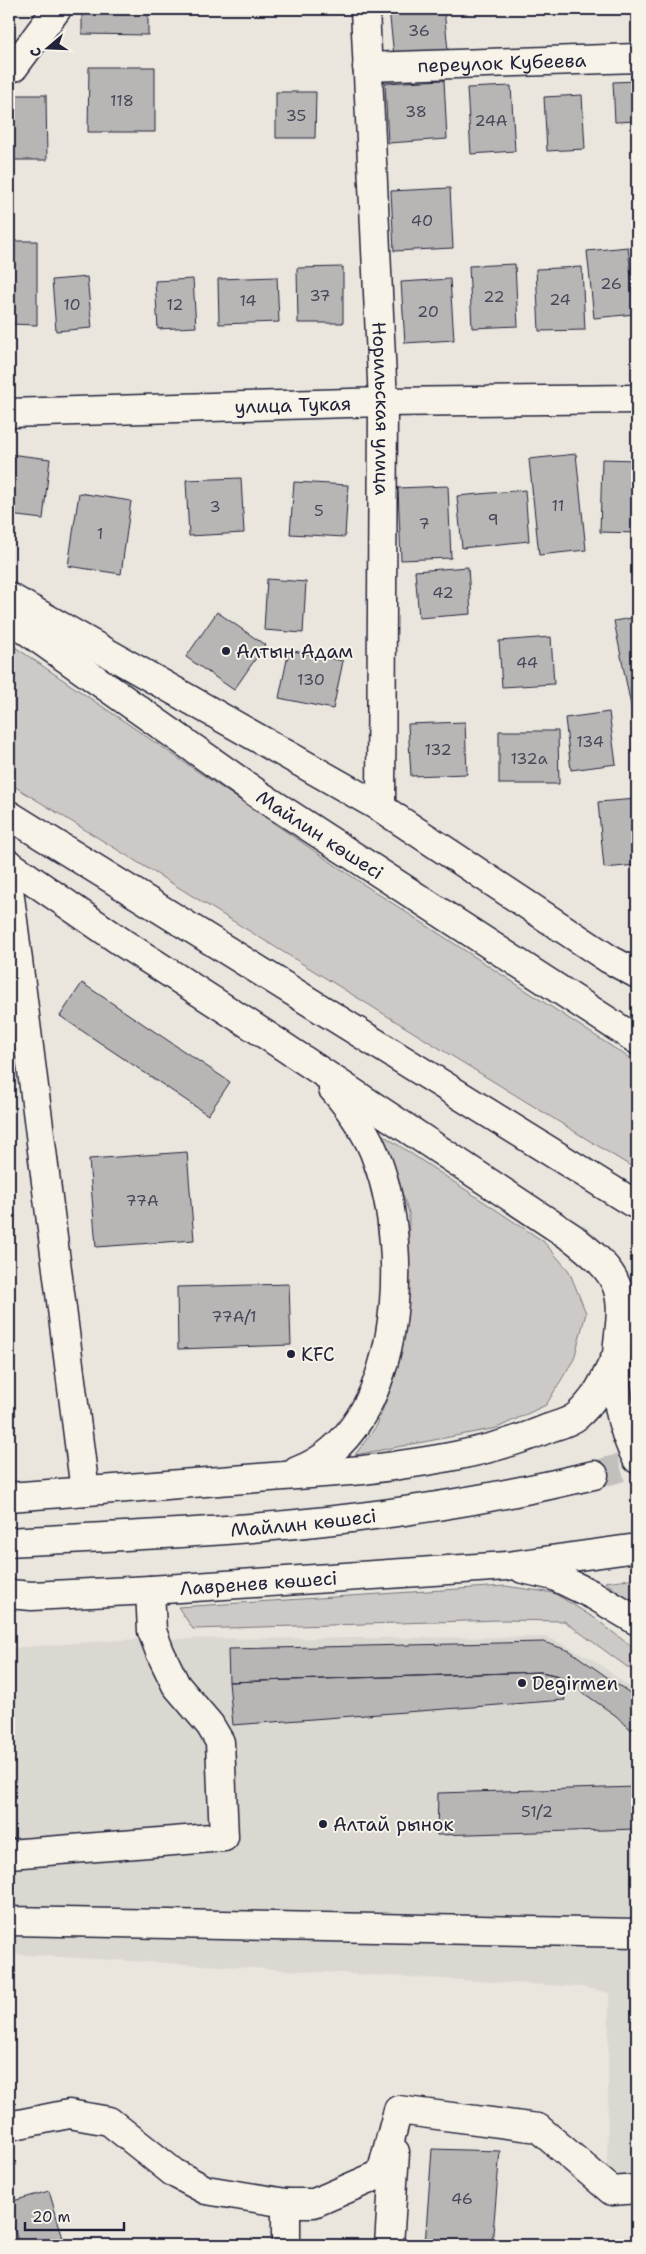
<svg xmlns="http://www.w3.org/2000/svg" width="646" height="2254" font-family="'Shantell Sans',sans-serif">
<style>
.built{fill:#dbd8d2}
.green{fill:#cdc9c6;stroke:#787680}
.building{fill:#b8b6b5;stroke:#22223b}
.lines{fill:none;stroke-linecap:round;stroke-linejoin:round}
.major-tunnel{stroke:#c2bfbd;stroke-width:28;stroke-dasharray:28 14;stroke-linecap:butt}
.minor-casing{stroke:#22223b;stroke-width:31}
.major-casing{stroke:#22223b;stroke-width:31}
.minor{stroke:#f7f3e8;stroke-width:28}
.major{stroke:#f7f3e8;stroke-width:28}
.poi-dot{fill:#22223b;stroke:#f7f3e8;stroke-width:2}
.labels{text-anchor:middle;stroke-width:4;stroke-linejoin:round;paint-order:stroke}
.number-label{font-size:16px;fill:#48475a}
.street-label{font-size:19px;fill:#22223b;stroke:#f7f3e8}
.poi-label{font-size:19px;fill:#22223b;stroke:#f7f3e8;text-anchor:start}
</style>
<rect width="100%" height="100%" fill="#eae6de"/>
<filter id="ink" filterUnits="userSpaceOnUse"><feTurbulence type="fractalNoise" baseFrequency=".02" numOctaves="2"/><feDisplacementMap in="SourceGraphic" scale="10" xChannelSelector="R" yChannelSelector="G"/><feConvolveMatrix kernelMatrix="1 2 1 2 8 2 1 2 1" color-interpolation-filters="sRGB"/></filter>
<g filter="url(#ink)">
<path class="built" d="M547 1637 593 1659 637 1693V2180L607 2178 609 1993 582 1987 9 1954V1648L135 1639Z"/>
<path class="green" d="M9 643 363 884 637 1063V1170L9 783Z
M383 1135 543 1241 569 1271 586 1313 574 1359 546 1405 497 1428 355 1455 377 1425 397 1371 408 1285 409 1213Z
M637 1578V1606L605 1582Z
M505 1586 554 1593 596 1619 637 1651V1674L564 1621 501 1620 193 1629 178 1607Z"/>
<path class="building" d="M82 9H148V35L82 34Z
M389 9H444L448 51 394 56Z
M89 67H155V132H88Z
M444 80 447 139 388 143 385 83Z
M637 81V121L615 122 613 82Z
M511 86 515 151 471 154 467 88Z
M276 92H316L315 138H276Z
M9 95H46L47 160H9Z
M582 95 585 149 547 151 544 97Z
M450 188 453 248 394 251 391 191Z
M9 241H37V325L9 324Z
M628 247 635 314 594 318 587 251Z
M515 264 518 326 472 328 469 266Z
M343 267V323H298L297 268Z
M582 267 585 330 539 331 536 269Z
M87 277 92 328 56 331 52 280Z
M277 277 279 322 219 324 218 279Z
M193 279 196 327 158 329 155 281Z
M450 279 454 340 405 343 401 282Z
M9 454 50 459 43 519 9 515Z
M576 454 586 550 539 555 529 459Z
M602 459 637 460V533L600 532Z
M241 478 244 533 189 536 186 480Z
M294 482 348 485 345 537 290 534Z
M448 486 451 558 401 560 398 488Z
M525 490 529 541 462 548 457 496Z
M79 493 131 501 121 574 68 566Z
M468 567 471 614 419 618 415 571Z
M267 579 306 582 303 633 264 630Z
M217 612 265 645 234 690 186 657Z
M637 617V720L634 721 614 621Z
M551 637 554 684 502 687 499 641Z
M289 650 343 661 333 709 279 698Z
M609 712 616 764 571 770 565 718Z
M465 722 467 774 411 776 408 724Z
M499 731H558L559 784H499Z
M637 799V865L604 868 598 802Z
M82 983 230 1082 208 1115 60 1016Z
M187 1152 194 1240 96 1247 89 1159Z
M289 1284 291 1345 178 1349 177 1287Z
M544 1642 570 1651 637 1698V1735L615 1715 559 1676 541 1672 229 1682 228 1649Z
M541 1672 559 1676 565 1700 233 1725 229 1682Z
M637 1787V1829L437 1835 438 1793Z
M432 2149 500 2151 492 2245H425Z
M49 2191 65 2245H19L9 2210V2202Z"/>
<g class="lines">
<path class="major-tunnel" d="M594 1475 637 1463"/>
<defs>
<g id="minor">
<path id="s1" d="M365 9 383 402 381 808"/>
<path d="M9 67H14L57 9"/>
<path id="s2" d="M367 67 637 58"/>
<path id="s3" d="M9 413 383 402 637 399"/>
<path d="M9 889 85 1491"/>
<path d="M9 1854 224 1837 220 1742 210 1725 176 1685 160 1652 152 1631 150 1590"/>
<path d="M9 1921 637 1933"/>
<path d="M9 2126 69 2114 109 2121 174 2173 206 2190 286 2203H314L381 2174 398 2110 538 2128 612 2191 637 2189"/>
<path d="M286 2245V2203"/>
<path d="M389 2245 395 2152"/>
</g>
<g id="major">
<path d="M9 597 381 808 609 959 637 974"/>
<path id="s4" d="M9 618 258 794 637 1040"/>
<path d="M9 815 633 1203"/>
<path d="M9 864 123 943 266 1035 574 1239C590 1252 610 1267 617 1287 625 1310 618 1332 617 1356 614 1391 620 1428 637 1459"/>
<path d="M297 1471C404 1432 411 1250 377 1160 368 1133 351 1110 333 1089"/>
<path d="M9 1497 363 1470C426 1462 490 1453 549 1428 558 1425 570 1422 577 1416 597 1398 603 1383 615 1359"/>
<path id="s5" d="M9 1542C89 1537 170 1535 251 1528 366 1519 481 1502 594 1475"/>
<path d="M523 1569 554 1576 595 1596 637 1621"/>
<path id="s6" d="M9 1594 32 1596 150 1590 507 1566 637 1548"/>
</g>
</defs>
<use href="#minor" class="minor-casing"/>
<use href="#major" class="major-casing"/>
<use href="#minor" class="minor"/>
<use href="#major" class="major"/>
</g>
</g>
<g class="poi-dot">
<circle cx="226" cy="651" r="5"/>
<circle cx="291" cy="1354" r="5"/>
<circle cx="522" cy="1683" r="5"/>
<circle cx="323" cy="1824" r="5"/>
</g>
<g class="labels">
<g class="number-label">
<text x="419" y="36">36</text>
<text x="122" y="106">118</text>
<text x="416" y="117">38</text>
<text x="296" y="121">35</text>
<text x="491" y="126">24А</text>
<text x="422" y="226">40</text>
<text x="611" y="289">26</text>
<text x="320" y="301">37</text>
<text x="494" y="302">22</text>
<text x="560" y="305">24</text>
<text x="248" y="306">14</text>
<text x="72" y="310">10</text>
<text x="175" y="310">12</text>
<text x="428" y="317">20</text>
<text x="558" y="511">11</text>
<text x="215" y="512">3</text>
<text x="319" y="516">5</text>
<text x="493" y="525">9</text>
<text x="424" y="529">7</text>
<text x="100" y="539">1</text>
<text x="443" y="598">42</text>
<text x="527" y="668">44</text>
<text x="311" y="685">130</text>
<text x="590" y="747">134</text>
<text x="438" y="755">132</text>
<text x="529" y="764">132а</text>
<text x="142" y="1206">77А</text>
<text x="234" y="1322">77А/1</text>
<text x="537" y="1817">51/2</text>
<text x="462" y="2204">46</text>
</g>
<g class="street-label">
<text dy="7" stroke="none"><textPath href="#s2" startOffset="135">переулок Кубеева</textPath></text>
<text dy="7" stroke="none"><textPath href="#s3" startOffset="284">улица Тукая</textPath></text>
<text dy="7" stroke="none"><textPath href="#s1" startOffset="400">Норильская улица</textPath></text>
<text dy="7" stroke="none"><textPath href="#s4" startOffset="379">Майлин көшесі</textPath></text>
<text dy="7" stroke="none"><textPath href="#s5" startOffset="295">Майлин көшесі</textPath></text>
<text dy="7" stroke="none"><textPath href="#s6" startOffset="250">Лавренев көшесі</textPath></text>
</g>
<g class="poi-label">
<text x="236" y="658">Алтын Адам</text>
<text x="301" y="1361">KFC</text>
<text x="532" y="1690">Degirmen</text>
<text x="333" y="1831">Алтай рынок</text>
</g>
</g>
<rect width="646" height="2254" fill="none" stroke="#f7f3e8" stroke-width="30"/>
<rect x="15" y="15" width="616" height="2224" fill="none" stroke="#22223b" stroke-width="2" filter="url(#ink)"/>
<g transform="translate(48 48) rotate(251)" stroke="#f7f3e8" stroke-width="4" paint-order="stroke">
<path d="M0-4L9 19L0 12L-9 19Z" fill="#22223b"/>
<text y="-8" font-size="14" font-weight="bold" text-anchor="middle" fill="#22223b">С</text>
</g>
<path d="M25 2222v8h99v-8" fill="none" stroke="#22223b" stroke-width="2.5"/>
<text x="32" y="2222" font-size="15" fill="#22223b" stroke="#f7f3e8" stroke-width="4" paint-order="stroke">20 m</text>
</svg>
